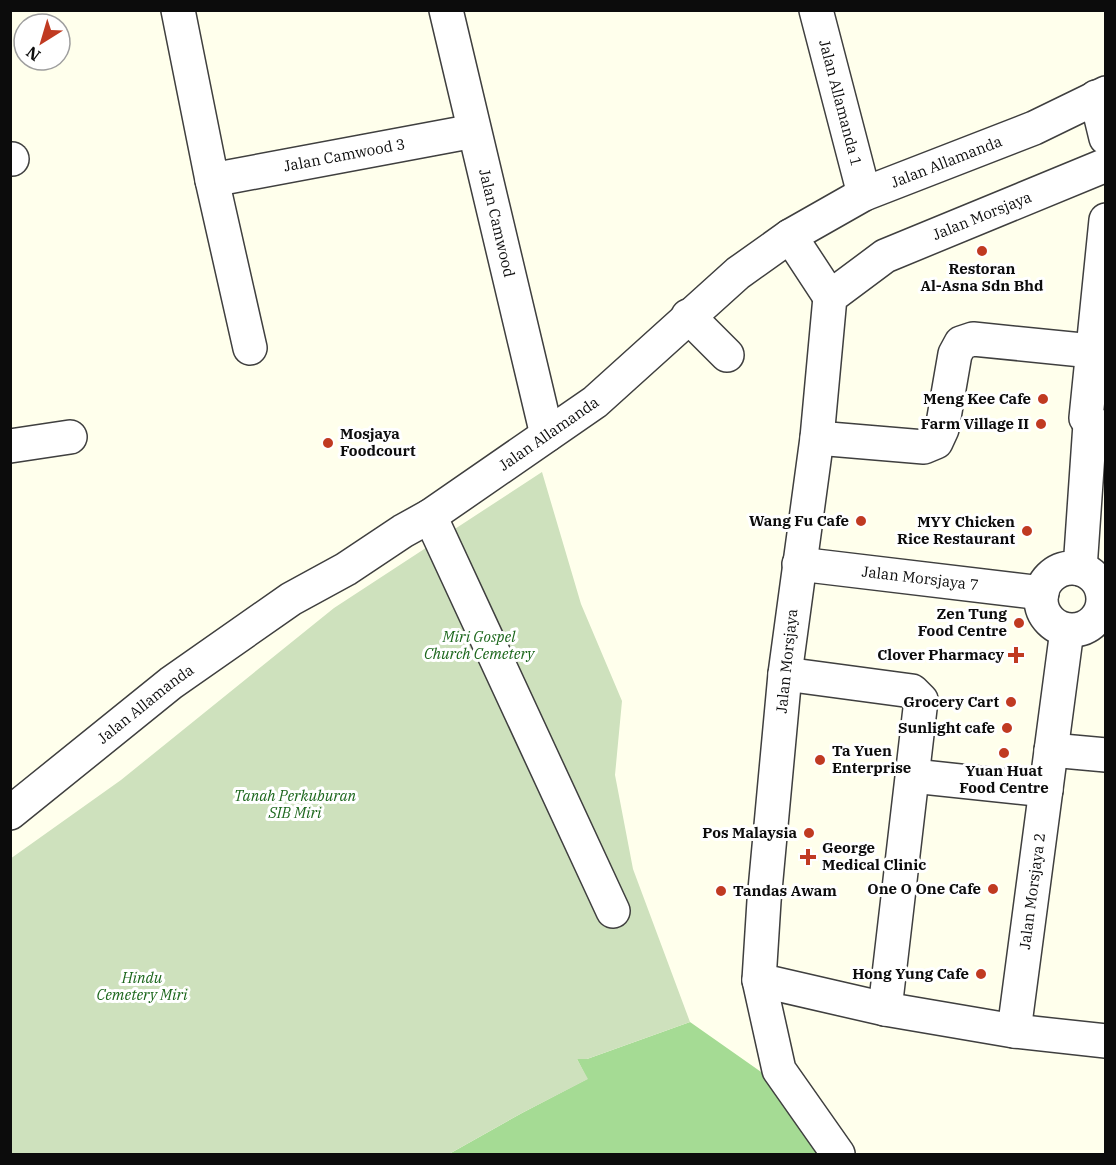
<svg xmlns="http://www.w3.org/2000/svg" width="1116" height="1165" font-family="'IBM Plex Serif',serif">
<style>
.forest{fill:#a5db94}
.cemetery{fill:#cee1bd}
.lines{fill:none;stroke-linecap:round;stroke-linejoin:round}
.minor-casing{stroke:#3f3f3f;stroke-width:36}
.path{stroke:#2e2e2e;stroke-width:4;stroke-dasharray:6 3;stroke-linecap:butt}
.minor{stroke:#fff;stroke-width:33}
.poi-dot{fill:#c03a21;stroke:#fff;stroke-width:2}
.labels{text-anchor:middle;stroke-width:6;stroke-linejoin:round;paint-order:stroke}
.street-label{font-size:15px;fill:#0c0c0c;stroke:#fff}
.poi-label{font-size:15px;font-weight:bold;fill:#0c0c0c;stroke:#fff;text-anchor:end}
.park-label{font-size:15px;font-style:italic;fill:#1b661b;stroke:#fff}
</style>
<rect width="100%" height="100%" fill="#ffffec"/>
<path class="forest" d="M690 1022 767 1076 823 1154H449L522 1113 587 1079 577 1059H587Z"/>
<path class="cemetery" d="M542 472 581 604 622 701 615 775 633 869 690 1022 587 1059H577L588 1079 522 1113 449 1154H11L10 859 121 780 334 608Z"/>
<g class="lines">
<defs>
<g id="minor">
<path id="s1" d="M178 10 212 180 474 131"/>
<path id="s2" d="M446 10 547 435"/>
<path id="s3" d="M816 10 864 194"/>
<path d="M1096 97 1106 138"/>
<path d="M10 159H12"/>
<path d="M1106 165 885 256 830 297 817 438 785 674 764 901 759 980 885 1009 1014 1031 1106 1041"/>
<path d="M212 180 250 348"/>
<path d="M1106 220 1086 418 1095 426 1106 427"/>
<path d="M790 236 830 297"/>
<path d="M688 316 727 355"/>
<path d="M817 438 924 447 936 442 942 429 955 354 961 343 973 339 1092 351"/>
<path d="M10 446 70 437"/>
<path d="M430 516 613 911"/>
<path id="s4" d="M799 564 1042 593"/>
<circle cx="1072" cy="599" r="31"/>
<path d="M1080 569 1090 424"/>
<path d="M785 674 912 691 921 700 885 1009"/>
<path d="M1051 750 1106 755"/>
<path d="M913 776 1046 790"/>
<path id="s5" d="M10 813 171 683 291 599 346 569 403 531 430 516 595 402 738 273 790 236 864 194 1034 128 1106 93"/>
<path d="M759 980 779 1070 838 1154"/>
<path id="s6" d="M1014 1031 1067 630"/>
</g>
</defs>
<use href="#minor" class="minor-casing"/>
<path class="path" d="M707 833 741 838"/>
<use href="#minor" class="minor"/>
</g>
<g class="poi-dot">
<circle cx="982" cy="251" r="6"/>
<circle cx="1043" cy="399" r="6"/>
<circle cx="1041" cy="424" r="6"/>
<circle cx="328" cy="443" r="6"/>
<circle cx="861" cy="521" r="6"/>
<circle cx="1027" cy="531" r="6"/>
<circle cx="1019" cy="623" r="6"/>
<path d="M1013 646h6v6h6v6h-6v6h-6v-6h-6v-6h6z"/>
<circle cx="1011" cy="702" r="6"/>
<circle cx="1007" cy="728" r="6"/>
<circle cx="1004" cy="753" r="6"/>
<circle cx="820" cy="760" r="6"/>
<circle cx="809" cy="833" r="6"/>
<path d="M805 848h6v6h6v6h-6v6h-6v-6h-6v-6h6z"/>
<circle cx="993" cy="889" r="6"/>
<circle cx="721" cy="891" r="6"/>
<circle cx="981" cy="974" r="6"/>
</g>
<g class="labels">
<g class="street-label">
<text dy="5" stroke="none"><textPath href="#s3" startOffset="96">Jalan Allamanda 1</textPath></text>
<text dy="5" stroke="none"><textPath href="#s1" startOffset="308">Jalan Camwood 3</textPath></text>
<text dy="5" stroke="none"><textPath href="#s5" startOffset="1146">Jalan Allamanda</textPath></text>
<text transform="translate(982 216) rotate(-22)" y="5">Jalan Morsjaya</text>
<text dy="5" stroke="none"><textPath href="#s2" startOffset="219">Jalan Camwood</textPath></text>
<text dy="5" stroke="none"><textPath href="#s5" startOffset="660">Jalan Allamanda</textPath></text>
<text dy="5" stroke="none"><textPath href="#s4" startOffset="122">Jalan Morsjaya 7</textPath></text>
<text transform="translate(787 661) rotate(-84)" y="5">Jalan Morsjaya</text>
<text dy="5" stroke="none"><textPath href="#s5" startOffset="174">Jalan Allamanda</textPath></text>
<text dy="5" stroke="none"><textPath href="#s6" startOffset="141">Jalan Morsjaya 2</textPath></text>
</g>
<g class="poi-label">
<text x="982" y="274" text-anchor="middle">Restoran<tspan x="982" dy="17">Al-Asna Sdn Bhd</tspan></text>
<text x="1031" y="404">Meng Kee Cafe</text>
<text x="1029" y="429">Farm Village II</text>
<text x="340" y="439" text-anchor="start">Mosjaya<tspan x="340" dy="17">Foodcourt</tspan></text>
<text x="849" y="526">Wang Fu Cafe</text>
<text x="1015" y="527">MYY Chicken<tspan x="1015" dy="17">Rice Restaurant</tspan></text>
<text x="1007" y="619">Zen Tung<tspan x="1007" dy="17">Food Centre</tspan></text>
<text x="1004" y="660">Clover Pharmacy</text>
<text x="999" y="707">Grocery Cart</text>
<text x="995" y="733">Sunlight cafe</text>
<text x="832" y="756" text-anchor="start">Ta Yuen<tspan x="832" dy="17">Enterprise</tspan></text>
<text x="1004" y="776" text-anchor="middle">Yuan Huat<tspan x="1004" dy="17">Food Centre</tspan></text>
<text x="797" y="838">Pos Malaysia</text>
<text x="822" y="853" text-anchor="start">George<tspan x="822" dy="17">Medical Clinic</tspan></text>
<text x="981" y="894">One O One Cafe</text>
<text x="733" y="896" text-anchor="start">Tandas Awam</text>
<text x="969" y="979">Hong Yung Cafe</text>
</g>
<g class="park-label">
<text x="479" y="642">Miri Gospel<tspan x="479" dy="17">Church Cemetery</tspan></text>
<text x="295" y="801">Tanah Perkuburan<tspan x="295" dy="17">SIB Miri</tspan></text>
<text x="142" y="983">Hindu<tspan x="142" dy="17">Cemetery Miri</tspan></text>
</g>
</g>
<rect width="1116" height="1165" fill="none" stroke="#0c0c0c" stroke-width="24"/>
<g transform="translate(42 42) rotate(217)"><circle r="28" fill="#ffffff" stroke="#9e9e9e" stroke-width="1.5"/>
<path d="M0-4.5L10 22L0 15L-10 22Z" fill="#c03a21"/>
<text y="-9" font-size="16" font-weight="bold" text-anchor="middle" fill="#0c0c0c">N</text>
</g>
</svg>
